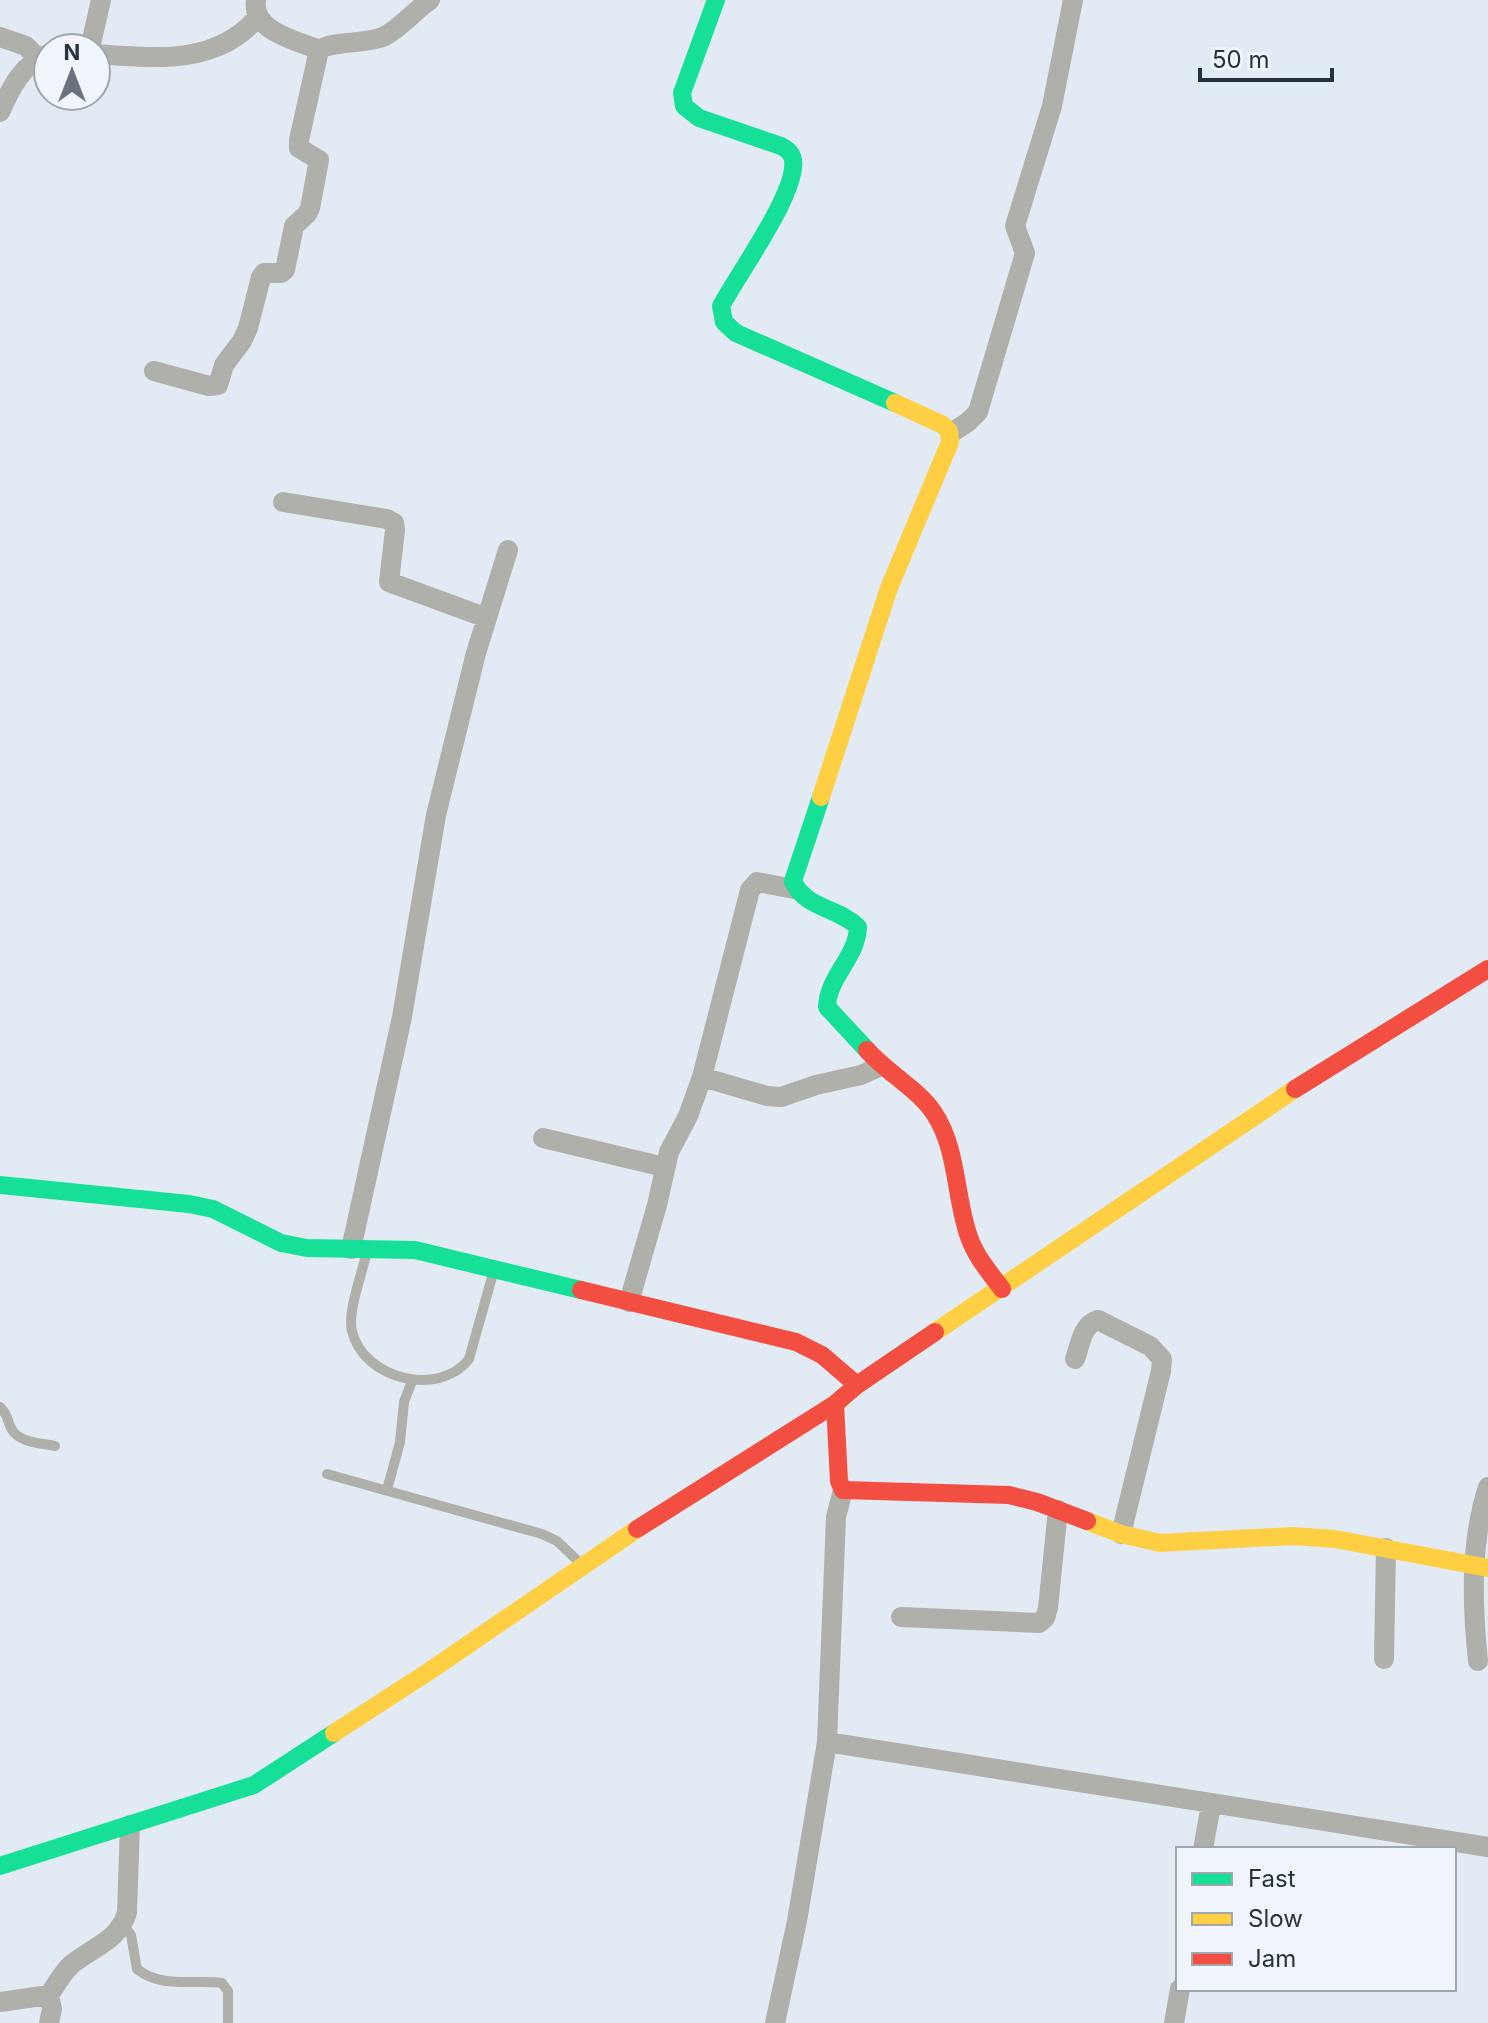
<svg xmlns="http://www.w3.org/2000/svg" width="1488" height="2023" font-family="Inter,sans-serif">
<style>
.lines{fill:none;stroke-linecap:round;stroke-linejoin:round}
.lane{stroke:#afb0a9;stroke-width:10}
.street{stroke:#afb0a9;stroke-width:20}
.fast{stroke:#16e098;stroke-width:18}
.slow{stroke:#ffcf43;stroke-width:18}
.jam{stroke:#f24e42;stroke-width:18}
</style>
<rect width="100%" height="100%" fill="#e2eaf3"/>
<g class="lines">
<path class="lane" d="M367 1251C363 1271 347 1312 352 1331 363 1379 439 1398 469 1359L494 1270
M0 1407C8 1414 7 1421 12 1430 20 1443 42 1443 55 1446
M327 1474 542 1534 557 1541 579 1562
M387 1490 400 1442 404 1402 412 1381
M124 1926 131 1935 137 1969C162 1989 194 1979 222 1983L228 1991V2023"/>
<path class="street" d="M256 0C251 31 296 40 319 50
M0 37 26 46 38 58
M90 48 101 0
M96 54C153 58 215 66 257 18
M0 112C11 88 22 64 48 54
M154 371 209 386 218 385 224 365 242 341 248 328 261 277 264 273H281L285 270 294 226 307 214 310 208 319 160 299 148V140L319 50C331 41 365 44 383 37 401 28 414 11 430 0
M951 433 968 422 978 412 1025 253 1015 226 1052 106 1073 0
M283 502 387 519 394 523 395 530 389 582 487 618
M702 1077 767 1096 781 1097 816 1085 861 1075 881 1066
M543 1138 664 1167
M351 1249 402 1017 436 815 476 653 508 550
M629 1302 657 1205 669 1152 688 1116 702 1077 750 890 757 882 794 889
M1075 1359C1080 1346 1082 1324 1098 1320L1150 1346 1162 1359 1161 1371 1121 1534
M901 1617 1039 1623 1045 1618 1048 1608 1058 1510
M1384 1659 1386 1548
M1478 1661C1472 1603 1470 1543 1488 1487
M827 1742 1488 1847
M1203 1849 1211 1805
M49 1995 52 2009 49 2023
M0 2002 49 1995C57 1984 62 1973 72 1964 93 1947 120 1940 127 1912L130 1825
M775 2023 797 1921 827 1742 836 1517 843 1490
M1174 2023 1180 1989"/>
<path class="fast" d="M716 0 682 93 684 106 699 118 781 146C787 149 792 153 793 160 798 192 738 274 721 306L724 322 736 333 895 403
M821 797 793 881C804 908 839 908 858 927 857 958 828 976 827 1007L867 1050
M0 1185 189 1204 213 1209 281 1243 307 1248 415 1250 581 1290
M0 1866 254 1785 334 1733"/>
<path class="slow" d="M821 797 889 588 950 442 949 431 943 425 895 403
M935 1332 1295 1089
M1087 1521 1121 1534 1160 1543 1293 1536 1335 1539 1488 1568
M334 1733 431 1670 637 1529"/>
<path class="jam" d="M867 1050C887 1073 917 1088 934 1113 958 1149 955 1198 969 1237 976 1257 990 1273 1002 1289
M1295 1089 1488 969
M581 1290 796 1342 822 1355 857 1385
M835 1404 839 1481 843 1490 1009 1495 1037 1502 1087 1521
M637 1529 835 1404 857 1385 935 1332"/>
</g>
<rect x="1176" y="1847" width="280" height="144" fill="#f0f6fb" stroke="#a0a8af" stroke-width="2"/>
<rect x="1192" y="1873" width="40" height="12" fill="#16e098" stroke="#a0a8af" stroke-width="2"/>
<text x="1248" y="1887" font-size="24" fill="#28323d">Fast</text>
<rect x="1192" y="1913" width="40" height="12" fill="#ffcf43" stroke="#a0a8af" stroke-width="2"/>
<text x="1248" y="1927" font-size="24" fill="#28323d">Slow</text>
<rect x="1192" y="1953" width="40" height="12" fill="#f24e42" stroke="#a0a8af" stroke-width="2"/>
<text x="1248" y="1967" font-size="24" fill="#28323d">Jam</text>
<g transform="translate(72 72)"><circle r="38" fill="#f0f6fb" stroke="#a0a8af" stroke-width="2"/>
<path d="M0-6L14 30L0 20L-14 30Z" fill="#69727d"/>
<text y="-12" font-size="22" font-weight="bold" text-anchor="middle" fill="#28323d">N</text>
</g>
<path d="M1200 68v12h132v-12" fill="none" stroke="#28323d" stroke-width="4"/>
<text x="1212" y="68" font-size="24" fill="#28323d" stroke="#f0f6fb" stroke-width="6" paint-order="stroke">50 m</text>
</svg>
